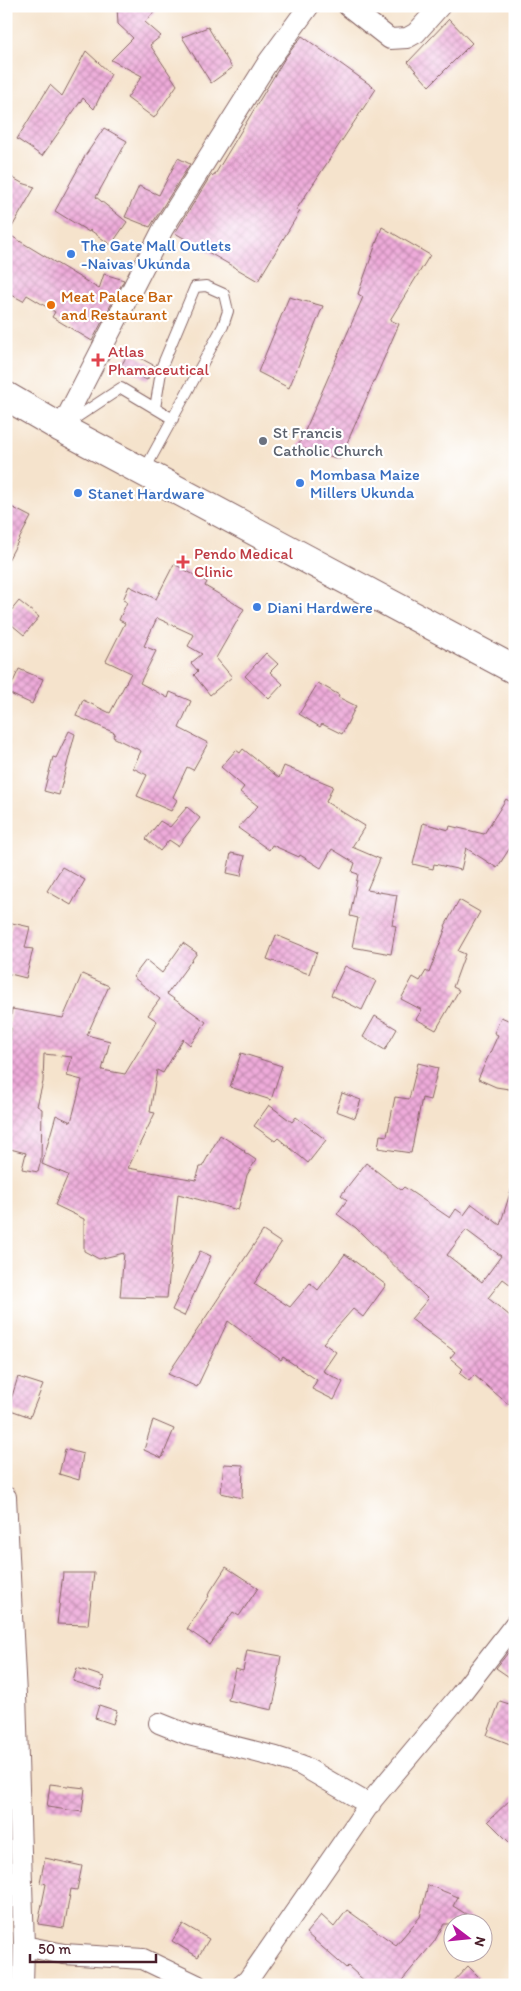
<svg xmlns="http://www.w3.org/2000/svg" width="521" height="1991" font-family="Itim,sans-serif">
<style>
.building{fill:url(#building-cross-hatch);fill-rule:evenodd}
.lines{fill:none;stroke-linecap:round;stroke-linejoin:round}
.lane-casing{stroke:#866463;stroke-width:12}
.street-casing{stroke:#866463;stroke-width:22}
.highway-casing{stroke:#866463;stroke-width:30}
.lane{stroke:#fff;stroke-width:10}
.street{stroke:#fff;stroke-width:20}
.highway{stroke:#fff;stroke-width:28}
.shop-dot{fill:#3f7fe0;stroke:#fff;stroke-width:2}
.food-dot{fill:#e8710a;stroke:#fff;stroke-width:2}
.health-dot{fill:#e0444e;stroke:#fff;stroke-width:2}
.worship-dot{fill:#6b7280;stroke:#fff;stroke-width:2}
.labels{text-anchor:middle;stroke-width:4.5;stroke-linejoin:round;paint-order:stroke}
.shop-label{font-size:16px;fill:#366cbe;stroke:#fff;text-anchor:start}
.food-label{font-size:16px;fill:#c56008;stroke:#fff;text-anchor:start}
.health-label{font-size:16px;fill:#be3a42;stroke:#fff;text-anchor:start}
.worship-label{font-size:16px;fill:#5b616d;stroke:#fff;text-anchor:start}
</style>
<defs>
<pattern id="building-cross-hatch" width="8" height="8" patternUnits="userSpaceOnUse" patternTransform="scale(1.25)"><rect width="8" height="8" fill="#eeabda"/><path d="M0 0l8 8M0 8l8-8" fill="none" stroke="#c38bb1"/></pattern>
</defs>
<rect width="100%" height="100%" fill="#fff"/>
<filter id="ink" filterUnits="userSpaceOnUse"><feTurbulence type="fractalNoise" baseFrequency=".02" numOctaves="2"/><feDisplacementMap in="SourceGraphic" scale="10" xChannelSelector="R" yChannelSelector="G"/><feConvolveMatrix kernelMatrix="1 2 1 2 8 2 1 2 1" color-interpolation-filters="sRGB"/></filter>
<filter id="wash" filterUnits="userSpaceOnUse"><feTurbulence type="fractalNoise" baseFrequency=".0096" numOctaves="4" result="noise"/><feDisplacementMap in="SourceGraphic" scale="20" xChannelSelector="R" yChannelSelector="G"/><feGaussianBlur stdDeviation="1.12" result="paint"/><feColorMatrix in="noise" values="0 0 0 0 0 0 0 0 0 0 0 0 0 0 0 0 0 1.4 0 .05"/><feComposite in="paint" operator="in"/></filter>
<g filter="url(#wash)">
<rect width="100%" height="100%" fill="#f5e3cc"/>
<g id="blocks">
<path class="building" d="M117 6H160L145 22 161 36 150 45 177 85 154 118 127 98 142 76 111 60 133 38 118 24Z
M449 19 472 43 429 86 408 62Z
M208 27 232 68 211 83 182 37Z
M302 36 376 89 296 210 300 211 258 281 175 233 211 175 214 176 285 58Z
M86 51 111 74 94 109 83 98 42 156 17 139 50 85 62 96Z
M104 128 127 141 96 197 127 222 111 245 90 230 89 232 55 211 85 156Z
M178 158 190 164 150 227 125 217 139 186 159 195Z
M6 174 22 183 35 187 8 234 99 289 104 274 124 280 92 341 52 317 55 312 27 295 23 301 6 292Z
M382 227 430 255 390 320 399 324 340 459 298 447 363 297 358 294Z
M289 297 323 306 289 388 258 372Z
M129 352 155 366 147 380 121 366Z
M6 504 31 517 6 564Z
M174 564 207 582 205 586 244 609 216 658 232 677 210 695 194 675 198 671 191 663 202 654 188 646 194 635 157 618 144 646 156 651 140 683 168 698 170 692 191 701 179 728 208 743 193 770 187 767 173 797 177 800 171 811 137 796 147 775 133 768 141 751 113 737 115 733 76 716 83 700 110 713 131 673 106 661 125 623 119 620 127 602 123 600 129 586 156 599Z
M19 601 39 617 24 635 6 620V617Z
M266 653 278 664 270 672 283 684 269 699 245 676Z
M19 669 43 679 32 704 8 693Z
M318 683 339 695 338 697 356 706 342 734 322 724 320 727 299 714Z
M69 731 75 734 59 795 44 791 53 757 56 758Z
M243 749 279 778 284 766 333 786 326 802 365 826 352 847 380 859 367 890 397 895 392 925 396 926 391 954 352 947 358 918 350 916 358 874 352 872 355 863 332 849 321 868 300 855 299 857 272 845 269 850 238 828 258 806 240 792 244 787 221 767 236 750 240 753Z
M506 799 515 805V840L497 868 466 848 461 870 434 864 433 869 413 864 423 823 449 830 450 826 484 834Z
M187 807 200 818 178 846 169 840 160 851 146 839 160 821 170 827Z
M231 853 245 856 241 876 227 873Z
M62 867 85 880 71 905 47 891Z
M459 900 480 912 458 951 465 954 453 987 459 990 436 1030 416 1019 422 1010 401 999 413 977 420 981 426 971 429 973 446 927 445 926Z
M12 923 30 927 25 948 33 949 26 978 6 973V947Z
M276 935 317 952 309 974 267 959Z
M183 943 197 953 167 994 206 1022 190 1045 183 1039 163 1073 157 1070 150 1112 155 1113 128 1168 196 1180 200 1167H202L220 1135 245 1151 244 1152 256 1160 247 1175 238 1210 178 1194 167 1298 120 1297 124 1253 99 1259 84 1251V1219L55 1205 68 1175 42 1164 56 1115 71 1122 82 1080 67 1076 72 1057 44 1054 43 1082 37 1106 42 1109 41 1160 38 1172 22 1169 26 1153 6 1148V1061H8L11 1028 9 1027 12 1009 63 1018 82 974 109 986 87 1035 110 1041 102 1070 125 1074 157 1021 148 1015 160 999 133 977 146 960 162 973Z
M345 966 376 981 362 1010 331 995Z
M375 1016 397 1029 385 1050 363 1037Z
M501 1017 515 1023V1090L496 1087 478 1079 498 1035 494 1033Z
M241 1053 282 1066 271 1100 230 1087Z
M418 1063 438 1068 430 1100 422 1098 411 1153 378 1148 380 1135 387 1136 395 1097 409 1099Z
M342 1093 361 1100 355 1118 336 1111Z
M269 1105 292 1122 296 1117 326 1140 308 1163 278 1138 275 1141 254 1126Z
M366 1163 401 1190 404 1187 450 1218 456 1209 464 1215 472 1204 500 1225 512 1187H515V1288L503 1279 488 1298 515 1320V1396L508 1404 474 1375 469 1381 459 1373 463 1369 450 1358 455 1352 411 1319 428 1299 356 1228 337 1214 347 1200 341 1195ZM466 1230 501 1256 482 1282 447 1255Z
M263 1231 281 1243 254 1284 290 1307 310 1283 318 1290 345 1254 386 1285 363 1317 353 1309 323 1343 336 1352 323 1371 343 1382 334 1400 312 1389 317 1380 283 1357 281 1360 228 1321 197 1387 168 1374Z
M200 1251 211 1256 184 1316 172 1310Z
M18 1377 43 1385 30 1417 8 1409Z
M153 1420 174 1429 162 1458 144 1450Z
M65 1449 83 1454 79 1480 59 1474Z
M224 1464 243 1465 242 1498 221 1493Z
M226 1567 258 1588 239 1616 233 1612 210 1645 187 1629 209 1596 208 1595Z
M63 1573H94L88 1625 57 1624Z
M515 1644V1681L496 1668Z
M247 1650 281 1656 277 1679H279L272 1710 228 1700 235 1669 243 1671Z
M77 1668 104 1677 101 1690 73 1681Z
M500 1701 515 1706V1746L487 1735Z
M99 1705 117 1711 113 1724 95 1718Z
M50 1784 85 1788 82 1812 47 1807Z
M515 1795V1848L488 1821Z
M45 1858 82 1866 77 1890 71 1889 64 1928 38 1924 46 1884 40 1882Z
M428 1885 458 1897 453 1906 482 1924H444L434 1942 398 1985H369L348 1966 346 1968 306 1933 321 1915 334 1927 347 1910 396 1945 420 1917Z
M183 1924 209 1939 198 1957 172 1941Z
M468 1966 479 1977 475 1985H450Z"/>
</g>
</g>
<g filter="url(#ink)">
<use href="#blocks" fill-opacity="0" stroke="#866463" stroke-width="1"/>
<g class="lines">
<defs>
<path id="lane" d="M68 423 121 388 173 419
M144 471 223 326 228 311 224 294 206 286 195 287 162 366 155 408"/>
<path id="street" d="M348 6 390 39 407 38 416 33 440 6
M61 428 163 229 268 62 309 6
M6 1497 16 1695 24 1946 23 1985
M159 1723 189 1735 276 1757 301 1765 370 1805
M24 1946 64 1954 143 1959 197 1985
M242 1985 248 1980 373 1799 460 1695 515 1624"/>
<path id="highway" d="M6 396 61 428 515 670"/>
</defs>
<use href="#lane" class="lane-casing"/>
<use href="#street" class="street-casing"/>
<use href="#highway" class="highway-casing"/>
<use href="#lane" class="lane"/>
<use href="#street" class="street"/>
<use href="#highway" class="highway"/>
</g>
</g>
<g class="shop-dot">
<circle cx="71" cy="254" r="5"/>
<circle cx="300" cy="483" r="5"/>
<circle cx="78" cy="493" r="5"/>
<circle cx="257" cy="607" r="5"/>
</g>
<circle class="food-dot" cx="51" cy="305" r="5"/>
<g class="health-dot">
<path d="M95.5 352.5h5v5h5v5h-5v5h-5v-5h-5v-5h5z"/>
<path d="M180.5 554.5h5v5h5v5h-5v5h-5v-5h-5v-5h5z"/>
</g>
<circle class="worship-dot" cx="263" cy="441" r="5"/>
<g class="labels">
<g class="shop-label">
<text x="81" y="251">The Gate Mall Outlets<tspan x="81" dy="18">-Naivas Ukunda</tspan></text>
<text x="310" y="480">Mombasa Maize<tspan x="310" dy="18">Millers Ukunda</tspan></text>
<text x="88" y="499">Stanet Hardware</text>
<text x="267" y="613">Diani Hardwere</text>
</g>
<g class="food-label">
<text x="61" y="302">Meat Palace Bar<tspan x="61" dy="18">and Restaurant</tspan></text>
</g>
<g class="health-label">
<text x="108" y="357">Atlas<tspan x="108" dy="18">Phamaceutical</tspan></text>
<text x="194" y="559">Pendo Medical<tspan x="194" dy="18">Clinic</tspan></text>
</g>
<g class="worship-label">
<text x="273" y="438">St Francis<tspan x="273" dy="18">Catholic Church</tspan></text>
</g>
</g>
<rect width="521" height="1991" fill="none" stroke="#fff" stroke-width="25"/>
<g transform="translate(468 1938) rotate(106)"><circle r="24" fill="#ffffff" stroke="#b7a5aa"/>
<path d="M0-4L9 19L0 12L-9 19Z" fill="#b5179e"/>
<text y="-8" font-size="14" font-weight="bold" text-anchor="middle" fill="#4a1f2b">N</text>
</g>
<path d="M30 1954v8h126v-8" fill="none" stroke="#4a1f2b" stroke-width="2.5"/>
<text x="38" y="1954" font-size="15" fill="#4a1f2b" stroke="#ffffff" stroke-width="4" paint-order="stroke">50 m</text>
</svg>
